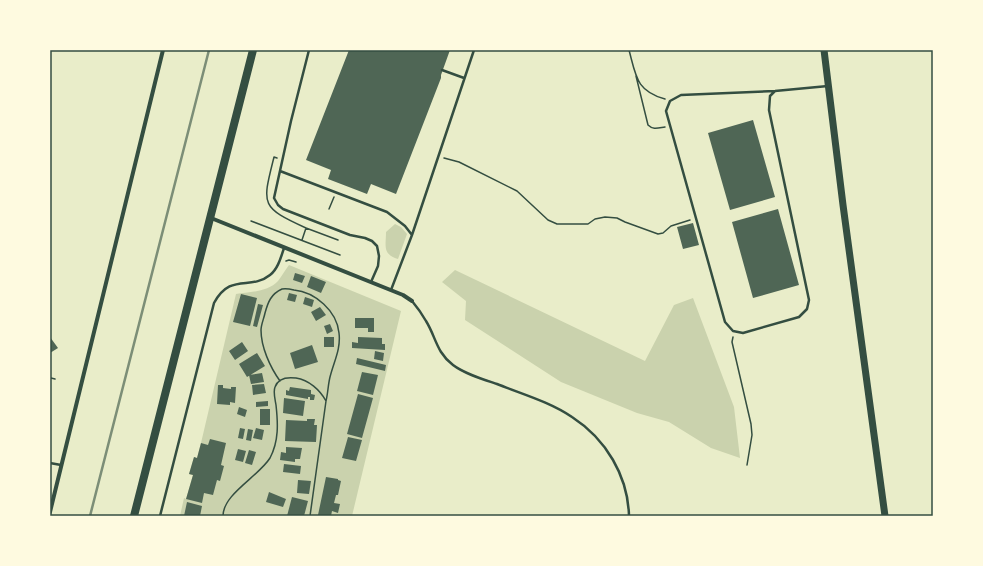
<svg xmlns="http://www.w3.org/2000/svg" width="983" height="566" font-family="Quicksand,sans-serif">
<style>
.green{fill:#cad2ad}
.building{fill:#4f6655}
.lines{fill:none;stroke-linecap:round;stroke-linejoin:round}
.path{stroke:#344e41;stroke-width:1.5}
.service{stroke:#344e41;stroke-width:2.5}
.minor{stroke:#344e41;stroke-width:4}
.secondary{stroke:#344e41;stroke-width:7}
.primary{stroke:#344e41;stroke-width:8}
.rail{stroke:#7c8e77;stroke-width:2.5}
.neatline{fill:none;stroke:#344e41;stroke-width:1.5}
</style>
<rect width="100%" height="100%" fill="#e9edc9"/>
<path class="green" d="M395 224 401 227 407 234 398 259C382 254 386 246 386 232Z
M289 265 401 311 352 516H180L184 498 186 499 193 475 189 474 194 457 197 458 201 443 236 294C249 292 268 292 278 281 282 276 285 270 289 265Z
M455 270 645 361 674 305 693 298 734 407 740 458 711 448 669 422 637 413 561 382 465 320 466 301 442 282Z"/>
<path class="building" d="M349 50H450L441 75V78L396 194 371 184 367 194 328 179 331 170 306 160Z
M753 120 775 197 730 210 708 133Z
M778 209 799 285 753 298 732 222Z
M693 223 699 245 683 249 677 227Z
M295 273 305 276 302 283 293 280Z
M311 276 326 282 321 293 307 287Z
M289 293 297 295 295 302 287 300Z
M241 294 257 298 250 326 233 322Z
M305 297 314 300 312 307 303 304Z
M258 304 263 305 257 327 253 326Z
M320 307 326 315 316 321 311 312Z
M355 318H374V332H368V328H355Z
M330 324 333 331 327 334 324 326Z
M50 337 58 348 50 353Z
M324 337H334V347H324Z
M358 337 382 338V344H385V350L352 348V342L358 343Z
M242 342 248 351 235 360 229 351Z
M312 345 318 362 295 369 290 353Z
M375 351 384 353 383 361 374 359Z
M257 353 265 366 247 377 239 364Z
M357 358 386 365 385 371 356 364Z
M362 372 378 375 373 395 357 391Z
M262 373 264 382 251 384 249 375Z
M264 384 266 393 253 395 252 385Z
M218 385H223V388L231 389V387H236L235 403 230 402V405L217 404Z
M290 387 311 390V394L315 395 314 400H310V397H308V399L286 395V390L289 391Z
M358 394 373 398 362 438 347 434Z
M284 398 305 401 303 416 283 413Z
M268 401V406L256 407V402Z
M239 407 247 410 245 417 237 414Z
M260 409H270V425H260Z
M307 419H315L314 425H317L316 442 285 441 286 420 307 421Z
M240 428 245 429 243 439 238 438Z
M256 428 264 430 262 440 253 438Z
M248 429 253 430 251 441 246 440Z
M348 437 362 440 356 461 342 458Z
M210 439 226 443 221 465 224 466 220 481 217 480 213 495 204 493 202 503 186 499 193 475 189 474 194 457 197 458 201 443 208 445Z
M286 447 302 448 300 459H295V462L280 460 281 452 286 453Z
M238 449 246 451 243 462 235 460Z
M249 450 256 452 252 465 245 463Z
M284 464 301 466 300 474 283 472Z
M326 477 338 479V480L341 481 338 495H336L334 503 340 504 338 513 332 511 331 516 318 515Z
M298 480 311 481 309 494 297 493Z
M269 492 286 499 283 507 266 502Z
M292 497 308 501 304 516H287Z
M187 502 202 506 200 516H184Z"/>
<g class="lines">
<path class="path" d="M629 50C636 76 636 91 665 99
M636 76 648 125C653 130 658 128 665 127
M277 158 274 157C262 205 260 207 306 228L302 240
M444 158 459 162 517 191 548 220 557 224H588L595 219 605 217 617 218 625 222 658 234 663 233 671 226 690 220
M329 209 334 197
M251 221 340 255
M306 228 338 240
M286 261 289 260 296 262
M733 337 732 342 751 424 752 435 747 465
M50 380 51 378 55 379
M280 381C270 367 261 347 261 330 261 325 264 318 265 313 268 302 271 294 282 289 286 288 290 289 294 290 315 292 337 311 339 333 341 349 334 361 330 377 328 385 328 393 326 401
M223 516C223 494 258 477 270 458 279 441 278 423 276 405 275 399 273 392 275 387 278 378 288 377 296 378 309 380 320 390 326 401L310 516"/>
<path class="service" d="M309 50 291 121 274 198 278 205 283 209 350 235 365 238 372 241 377 246 379 256 378 266 371 282
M442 70 464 78
M775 91 770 96 769 110 809 300 807 309 799 317 743 333 733 331 725 322 666 111 670 101 681 95 775 91 828 86
M280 171 387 212 405 226 412 235
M391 290 412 235 474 50
M412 301C417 307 422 314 426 321 436 337 436 352 453 365 465 374 482 379 497 384 522 394 550 402 572 417 606 439 628 476 629 516
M50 463 61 465
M160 516 214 303C231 272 250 291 270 275 278 269 281 257 284 248"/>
<path class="minor" d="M211 218 403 295 412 301
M50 512 163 50"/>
<path class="secondary" d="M824 50 843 205 885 516"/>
<path class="primary" d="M134 516 253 50"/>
<path class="rail" d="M90 516 209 50"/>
</g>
<rect width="983" height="566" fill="none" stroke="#fefae0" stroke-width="102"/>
<rect x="51" y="51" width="881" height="464" class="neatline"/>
</svg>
